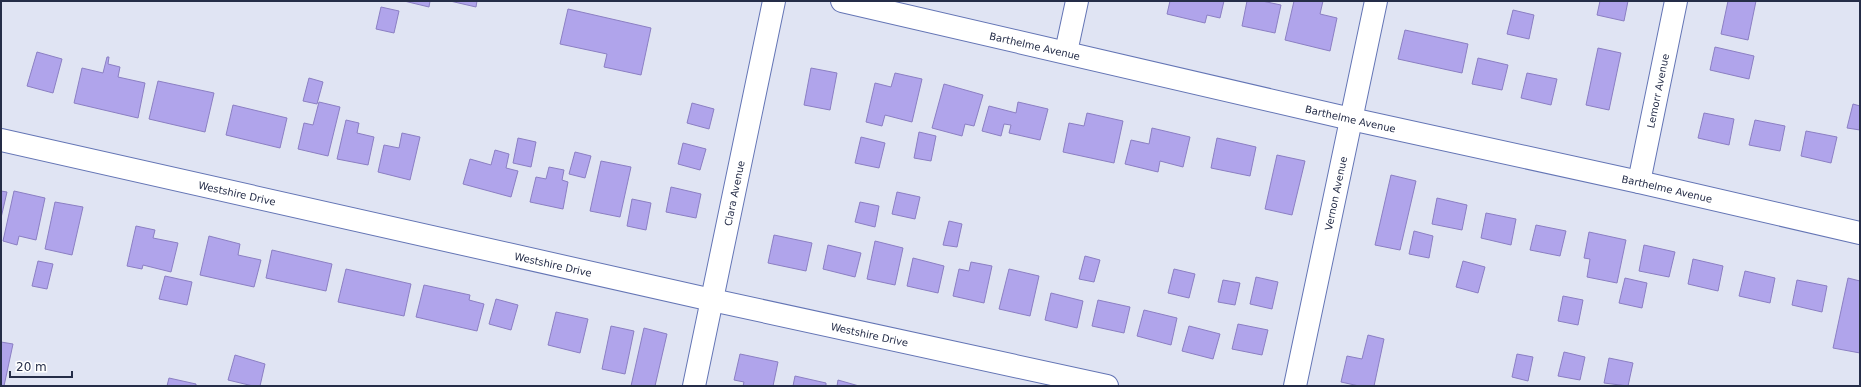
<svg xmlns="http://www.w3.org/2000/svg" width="1861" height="387" font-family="'DejaVu Sans',sans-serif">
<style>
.building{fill:#b0a4eb;stroke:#8b7fc3}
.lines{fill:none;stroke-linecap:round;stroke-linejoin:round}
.minor-casing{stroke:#6475b5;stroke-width:24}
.minor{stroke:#fff;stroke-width:22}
.labels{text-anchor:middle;stroke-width:4;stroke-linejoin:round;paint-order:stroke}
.street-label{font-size:10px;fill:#252d48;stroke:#fff}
</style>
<rect width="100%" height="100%" fill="#e0e4f3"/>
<path class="building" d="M404 1H430L429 7Z
M450 1H477L476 7Z
M1170 1H1224L1220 18 1207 15 1205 23 1167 14Z
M1247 1H1262L1281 5 1275 33 1242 26Z
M1294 1H1323L1320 14 1337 18 1330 51 1285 40Z
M1600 1H1628L1624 21 1597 15Z
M1728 1H1756L1748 40 1721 34Z
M381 7 399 11 394 33 376 29Z
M568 9 651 28 641 75 604 67 607 54 560 44Z
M1513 10 1534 15 1529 39 1507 34Z
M1405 30 1468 44 1462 73 1398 59Z
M1715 47 1754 56 1749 79 1710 70Z
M1598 48 1621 53 1609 110 1586 105Z
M37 52 62 59 53 93 27 86Z
M107 57H109L108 64 120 67 118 77 145 83 138 118 74 103 82 68 103 73Z
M1478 58 1508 65 1502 90 1472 84Z
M811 68 837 73 830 110 804 105Z
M895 73 922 79 912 122 885 115 882 126 866 122 875 83 891 87Z
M1527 73 1557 79 1551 105 1521 98Z
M309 78 323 82 317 104 303 101Z
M158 81 214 93 205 132 149 119Z
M944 84 983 95 974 126 965 124 962 136 932 128Z
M319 102 340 107 328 156 298 149 304 123 313 125Z
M1018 102 1048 109 1040 140 1009 133 1011 125 1004 124 1001 136 982 131 989 106 1016 113Z
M692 103 714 109 709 129 687 123Z
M1853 104 1860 106V130L1847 128Z
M233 105 287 118 280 148 226 135Z
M1087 113 1123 121 1114 163 1063 152 1069 123 1084 126Z
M1704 113 1734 119 1729 145 1698 138Z
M346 120 359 123 357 133 374 137 368 165 337 159Z
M1755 120 1785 126 1780 151 1749 145Z
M1152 128 1190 137 1183 167 1160 161 1158 172 1125 164 1131 140 1149 144Z
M1806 131 1837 137 1831 163 1801 156Z
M919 132 936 136 931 161 914 158Z
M402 133 420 137 410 180 378 172 384 145 399 148Z
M861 137 885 143 879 168 855 163Z
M518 138 536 142 531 167 513 163Z
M1217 138 1256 147 1250 176 1211 168Z
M683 143 706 149 700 170 678 164Z
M495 150 509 154 506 168 518 171 511 197 463 184 470 159 491 165Z
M575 152 591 156 585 178 569 174Z
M1277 155 1305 161 1292 215 1265 209Z
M601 161 631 167 620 217 590 211Z
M549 167 564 170 562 180 568 182 563 209 530 202 536 177 546 179Z
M1391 175 1416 181 1400 250 1375 245Z
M671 187 701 194 696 218 666 212Z
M1 191 7 192 1 218Z
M14 191 45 198 36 240 19 236 17 245 3 241Z
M897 192 920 197 915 219 892 214Z
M1437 198 1467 205 1462 230 1432 224Z
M632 199 651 203 646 230 627 226Z
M55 202 83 207 72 255 45 249Z
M860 202 879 206 875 227 855 222Z
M1486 213 1516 219 1511 245 1481 238Z
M949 221 962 224 957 247 943 245Z
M1536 225 1566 231 1560 256 1530 250Z
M136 226 155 230 153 238 178 243 171 272 143 265 142 269 127 266Z
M1414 231 1433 236 1429 258 1409 254Z
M1589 232 1626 240 1617 283 1587 277 1590 259 1584 258Z
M774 235 812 243 806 271 768 263Z
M209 236 240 244 238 255 261 260 254 287 200 275Z
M875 241 903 248 895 285 867 279Z
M828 245 861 253 855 277 823 269Z
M1644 245 1675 252 1669 277 1639 271Z
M272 250 332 264 326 291 266 278Z
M1085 256 1100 260 1094 282 1079 279Z
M913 258 944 266 938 293 907 286Z
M1693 259 1723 266 1718 291 1688 284Z
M38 261 53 264 47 289 32 286Z
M1463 261 1485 267 1478 293 1456 287Z
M971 262 992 266 984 303 953 296 959 269 969 271Z
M346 269 411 284 404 316 338 302Z
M1009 269 1039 276 1030 316 999 309Z
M1174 269 1195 274 1189 298 1168 293Z
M1745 271 1775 278 1770 303 1739 296Z
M165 276 192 282 187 305 159 299Z
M1256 277 1278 282 1272 309 1250 304Z
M1625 278 1647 283 1642 308 1619 303Z
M1848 278 1860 281V353L1833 348Z
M1223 280 1240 283 1235 305 1218 302Z
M1797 280 1827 286 1822 312 1792 305Z
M424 285 470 295 469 300 484 304 477 331 416 317Z
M1051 293 1083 301 1077 328 1045 320Z
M1563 296 1583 300 1578 325 1558 321Z
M496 299 518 305 511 330 489 324Z
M1098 300 1130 307 1124 333 1092 326Z
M1144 310 1177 318 1171 345 1137 336Z
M556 312 588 319 580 353 548 345Z
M1238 324 1268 330 1262 355 1232 349Z
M611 326 634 331 625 374 602 369Z
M1189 326 1220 334 1213 359 1182 351Z
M644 328 667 334 655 386H631Z
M1368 335 1384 339 1374 386H1359L1341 382 1347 356 1362 359Z
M1 342 13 344 4 386H1Z
M1564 352 1585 357 1580 380 1558 376Z
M740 354 778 362 773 386H743L744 382 734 380Z
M1517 354 1533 357 1528 381 1512 377Z
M235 355 265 364 260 386H253L228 380Z
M1609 358 1633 363 1628 386 1604 383Z
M795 376 826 383V386H793Z
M169 378 196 384V386H167Z
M838 380 859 386H837Z"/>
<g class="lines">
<defs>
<g id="minor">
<path id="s1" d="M842 1 1351 119 1639 182 1860 233"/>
<path d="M1066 52 1077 1"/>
<path id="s2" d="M1 140 712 300 1107 386"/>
<path id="s3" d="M1639 182 1676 1"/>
<path id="s4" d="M694 386 774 1"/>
<path id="s5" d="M1295 386 1376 1"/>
</g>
</defs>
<use href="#minor" class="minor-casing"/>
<use href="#minor" class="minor"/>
</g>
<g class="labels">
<g class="street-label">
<text dy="4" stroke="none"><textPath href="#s1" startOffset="198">Barthelme Avenue</textPath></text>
<text dy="4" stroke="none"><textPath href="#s3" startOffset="93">Lemorr Avenue</textPath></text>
<text dy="4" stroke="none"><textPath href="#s1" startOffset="522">Barthelme Avenue</textPath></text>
<text dy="4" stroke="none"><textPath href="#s1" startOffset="846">Barthelme Avenue</textPath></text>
<text dy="4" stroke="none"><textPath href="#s2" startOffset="242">Westshire Drive</textPath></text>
<text dy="4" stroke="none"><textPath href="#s4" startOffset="197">Clara Avenue</textPath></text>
<text dy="4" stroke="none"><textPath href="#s5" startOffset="197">Vernon Avenue</textPath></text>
<text dy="4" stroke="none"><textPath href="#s2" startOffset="566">Westshire Drive</textPath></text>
<text dy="4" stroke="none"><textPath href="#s2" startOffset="890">Westshire Drive</textPath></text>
</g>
</g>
<rect width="1861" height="387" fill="none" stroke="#252d48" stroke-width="4"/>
<path d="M10 371v6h62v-6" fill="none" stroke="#252d48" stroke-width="2"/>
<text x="16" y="371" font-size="12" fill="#252d48" stroke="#ffffff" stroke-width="3" paint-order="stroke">20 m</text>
</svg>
